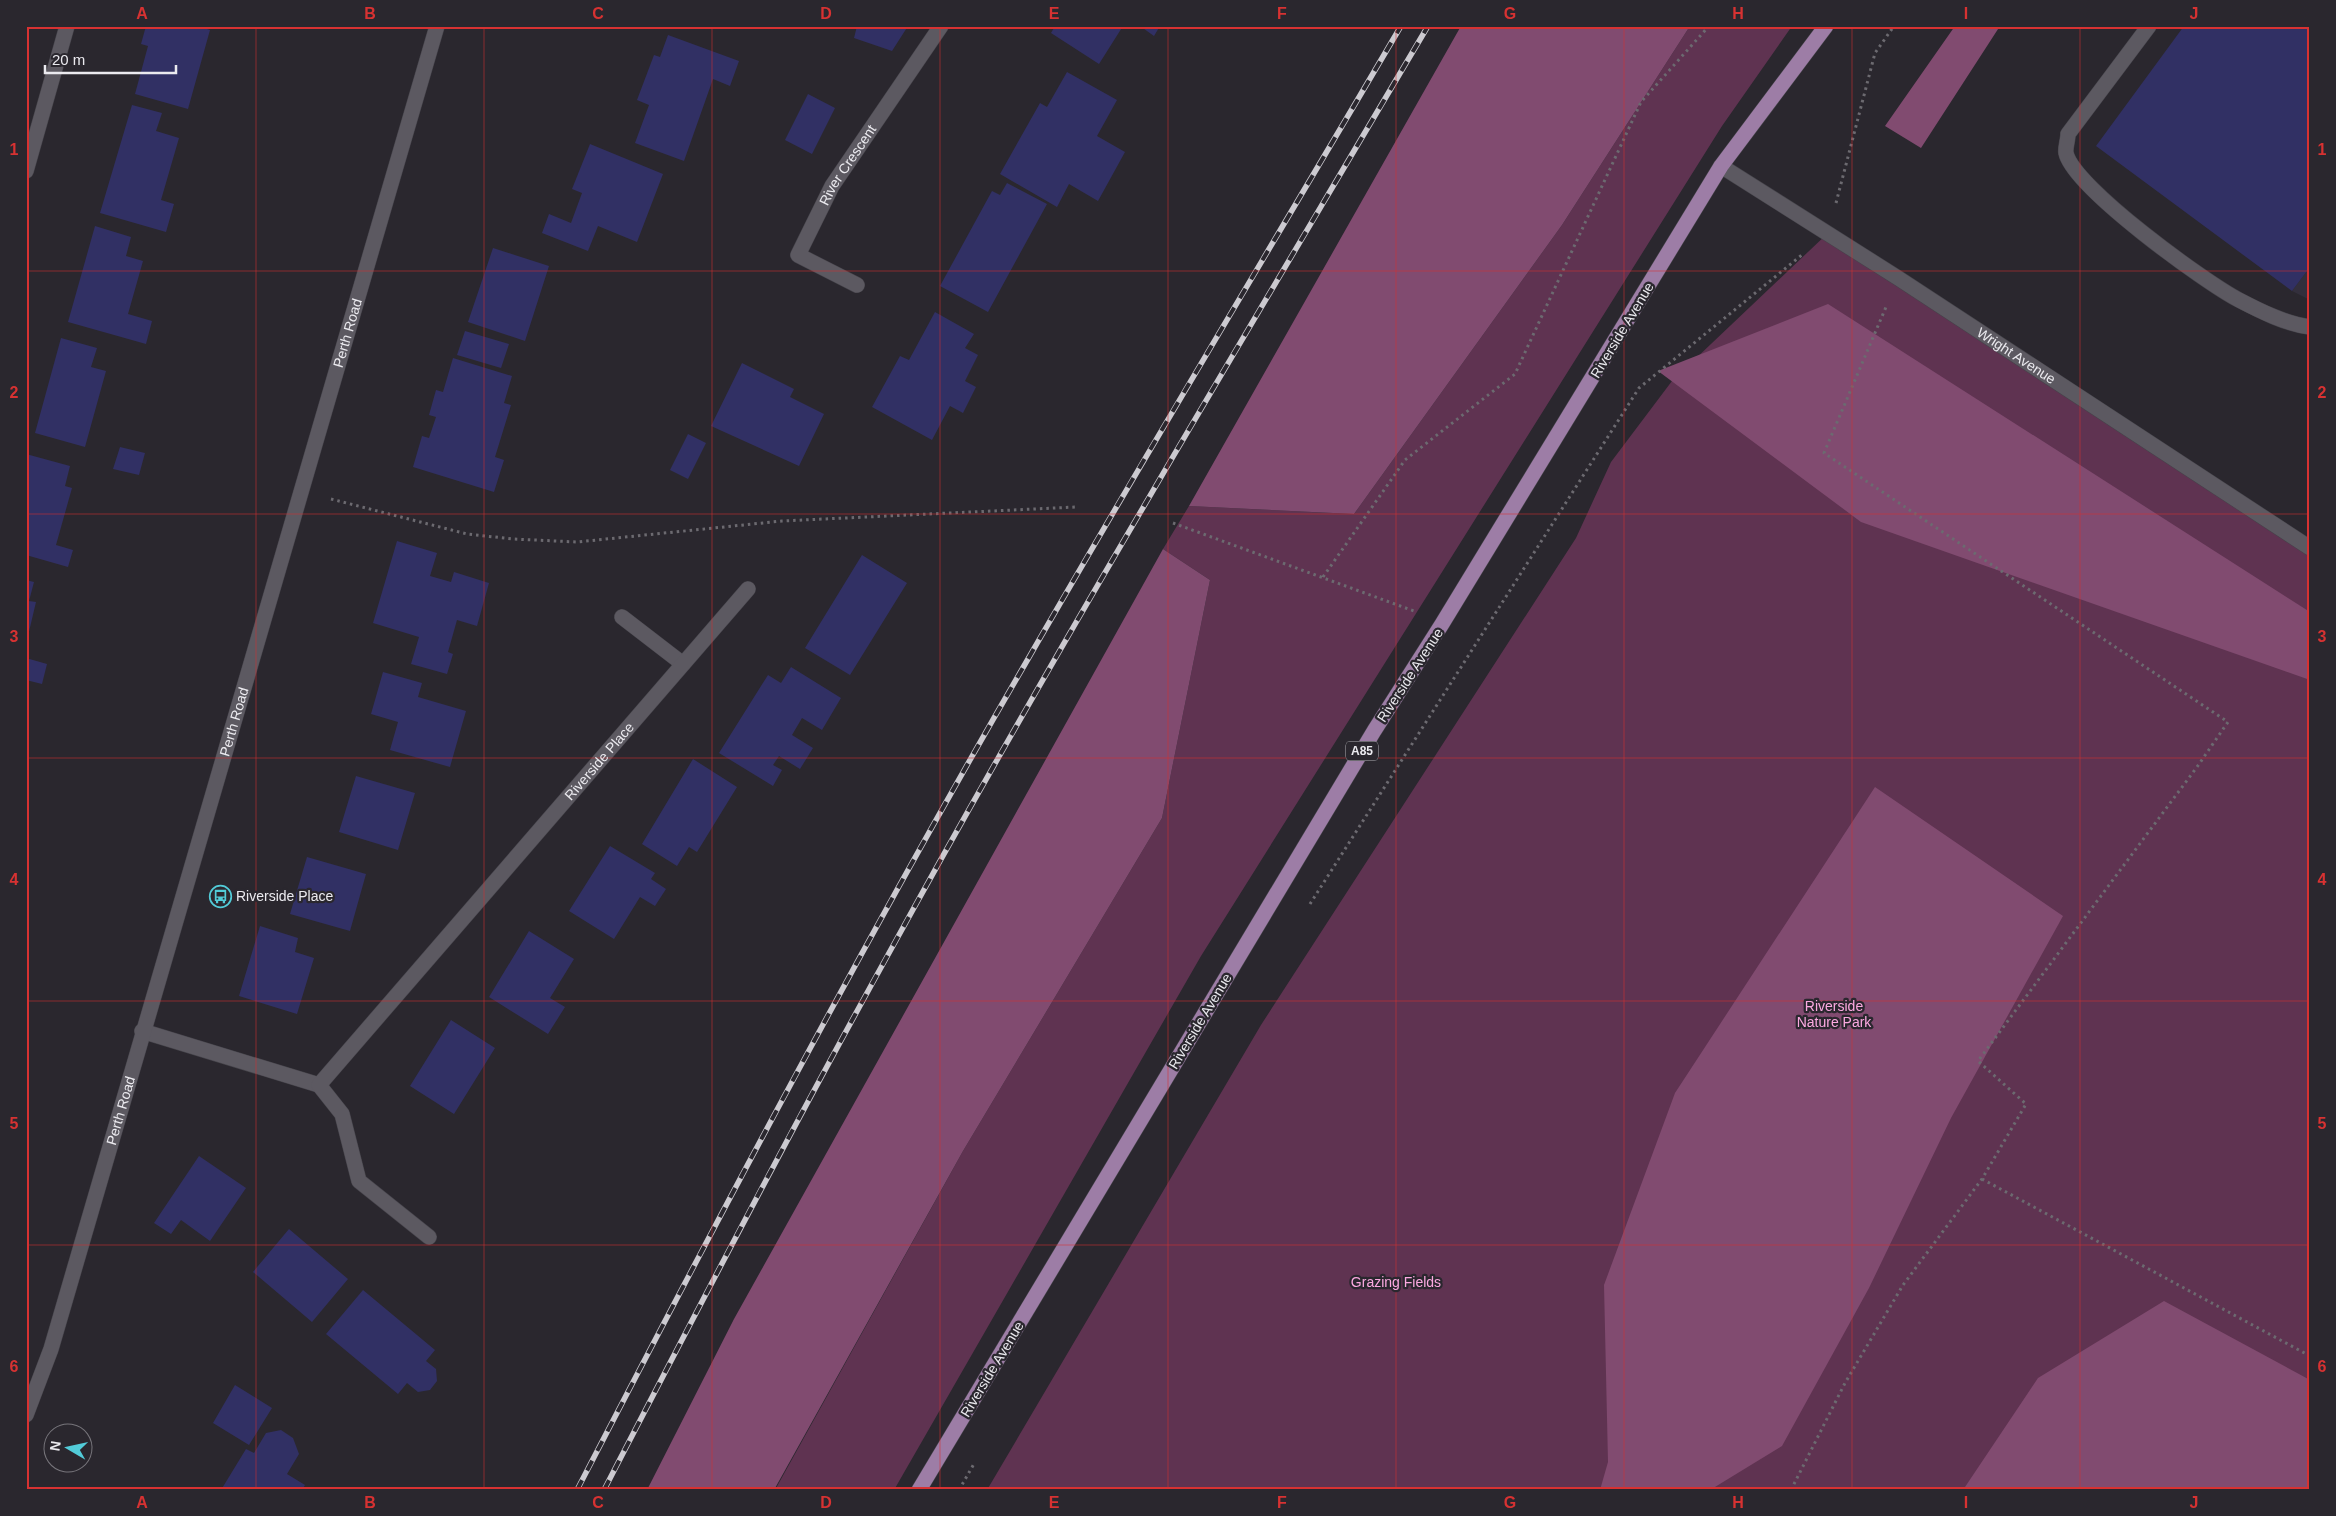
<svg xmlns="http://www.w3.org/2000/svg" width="2336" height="1516" font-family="Helvetica,sans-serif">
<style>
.built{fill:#332f3c}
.green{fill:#5f3351}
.forest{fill:#814b70}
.building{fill:#313064}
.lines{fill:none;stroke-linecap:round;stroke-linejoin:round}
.minor-casing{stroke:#46444b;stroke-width:16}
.major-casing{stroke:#46444b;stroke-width:16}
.path{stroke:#6c6a70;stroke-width:3;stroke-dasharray:2.5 4;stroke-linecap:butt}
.minor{stroke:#5c5961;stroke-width:15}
.major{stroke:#9d7da6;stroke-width:15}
.rail-casing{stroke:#cccad0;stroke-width:5.5}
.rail{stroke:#2a272e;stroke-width:4;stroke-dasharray:11;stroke-linecap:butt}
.grid{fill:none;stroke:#d73232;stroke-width:1;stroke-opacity:0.55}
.labels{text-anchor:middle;stroke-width:4.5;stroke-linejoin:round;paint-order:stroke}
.shield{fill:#2a272e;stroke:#b1b0b5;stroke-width:1}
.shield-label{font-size:12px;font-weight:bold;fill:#ebeaef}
.street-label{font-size:14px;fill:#ebeaef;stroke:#2a272e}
.poi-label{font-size:14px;fill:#ebeaef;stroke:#2a272e;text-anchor:start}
.park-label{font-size:14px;fill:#fca9e1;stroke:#2a272e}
.neatline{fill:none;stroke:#d73232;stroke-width:2}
.grid-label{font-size:16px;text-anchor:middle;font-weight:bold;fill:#d73232}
</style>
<rect width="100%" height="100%" fill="#2a272e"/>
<path class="built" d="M2310 267V300L2292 291Z"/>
<path class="green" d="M1690 26H1792L1722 126 1201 956 894 1490H775L963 1151 1162 818 1210 580 1163 549 1189 506 1354 514 1562 225Z
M1828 233 2310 548V1490H987L1261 1025 1576 538 1611 462 1672 381Z"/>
<path class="forest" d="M1461 26H1690L1562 225 1354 514 1189 506Z
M1955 26H2000L1921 148 1885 126Z
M1828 304 2310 612V680L1861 522 1658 371Z
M1163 549 1210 580 1162 818 963 1151 774 1490H647L734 1319Z
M1875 787 2063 916 1951 1118 1869 1288 1782 1446 1710 1490H1600L1608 1462 1604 1285 1675 1093Z
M2164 1301 2310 1380V1490H1963L2038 1378Z"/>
<path class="building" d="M146 26H198L210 30 188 109 135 94 148 46 141 44Z
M857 26H908L892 51 854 38Z
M1055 26H1123L1099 64 1051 33Z
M1140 26H1160L1154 36Z
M2184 26H2310V267L2292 291 2096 146Z
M668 35 739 61 730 86 713 79 684 161 635 143 649 105 637 100 654 55 660 57Z
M1067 72 1117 100 1097 136 1125 152 1098 201 1069 184 1057 207 1000 174 1040 103 1047 107Z
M808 94 835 108 812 154 785 140Z
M132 105 162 113 156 131 179 138 161 200 174 204 166 232 100 213Z
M590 144 663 174 637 242 598 226 588 251 542 233 549 214 571 223 582 193 572 189Z
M1007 183 1047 204 988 312 940 286 992 191 1000 195Z
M95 226 131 237 126 256 143 261 128 314 152 321 146 344 68 322Z
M493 248 549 266 525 341 468 322Z
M935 312 974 334 965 348 978 355 965 381 976 387 963 413 950 406 932 440 872 407 900 356 909 360Z
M465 331 509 344 501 368 457 355Z
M61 338 97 348 91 367 106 371 85 447 35 433Z
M453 358 512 376 504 403 511 405 495 457 504 460 494 492 413 467 422 436 429 438 436 417 429 415 436 390 443 392Z
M742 363 794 389 790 397 824 414 799 466 711 426Z
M688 434 706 443 688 479 670 470Z
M120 447 145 453 139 475 113 469Z
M26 454 70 466 65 486 72 488 56 545 73 550 68 567 26 555Z
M397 541 437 553 430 576 451 582 454 572 489 583 477 626 457 620 448 652 453 654 447 674 411 664 419 637 373 623Z
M862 555 907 583 850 675 805 648Z
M26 580 34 582 29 601 36 602 27 640Z
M26 658 47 664 42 684 26 680Z
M791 667 841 698 822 730 802 718 792 735 813 748 800 769 779 756 773 765 782 770 773 786 719 753 768 675 781 683Z
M383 672 422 683 418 697 466 711 450 767 390 750 398 722 371 714Z
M693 759 737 787 697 852 689 847 677 866 642 844Z
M356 776 415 793 398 850 339 832Z
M610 846 655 873 651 879 666 889 655 906 640 897 614 939 569 911Z
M307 857 366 874 350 931 290 914Z
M260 926 298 938 295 952 314 958 297 1014 239 996Z
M529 931 574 959 550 998 565 1007 548 1034 489 997Z
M451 1020 495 1048 454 1114 410 1086Z
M199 1156 246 1188 210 1241 181 1220 171 1234 154 1223Z
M289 1229 348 1279 312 1322 253 1272Z
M363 1290 435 1350 426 1361 436 1369 437 1381 430 1390 418 1392 407 1383 398 1394 326 1334Z
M235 1385 272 1408 249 1445 213 1423Z
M281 1430 293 1438 299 1454 287 1474 305 1485 302 1490H221L246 1449 254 1453 266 1433Z"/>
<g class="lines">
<defs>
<g id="minor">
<path d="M2149 26 2068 134C2068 140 2065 148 2066 153 2073 187 2206 283 2239 300 2260 311 2286 324 2310 327"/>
<path id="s1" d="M1721 166 1898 278 2310 548"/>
<path d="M26 171 67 26"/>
<path id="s2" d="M857 285 798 255 832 186 941 26"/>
<path d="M622 617 683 664"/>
<path d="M142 1031 319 1085"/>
<path id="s3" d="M429 1237 359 1181 342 1114 319 1085 748 589"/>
<path id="s4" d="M26 1415 51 1349 437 26"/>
</g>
<path id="major" d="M919 1490 1374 731 1442 624 1721 166 1826 26"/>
</defs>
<use href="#minor" class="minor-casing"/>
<use href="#major" class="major-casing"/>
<path class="path" d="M1836 203 1875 53 1894 26
M331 499 467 534 513 539 577 542 782 521 1076 507
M1173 523 1414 611
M1323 577 1405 460 1515 374 1641 102 1709 26
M1310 904 1639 388 1803 254
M1982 1179 2310 1356
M959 1490 975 1462
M1791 1490 1845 1383 1903 1285 1982 1179 2026 1104 1978 1061 2197 767 2228 722 1824 453 1886 307"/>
<use href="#minor" class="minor"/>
<use href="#major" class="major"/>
<defs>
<path id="rail" d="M577 1490C722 1210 870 931 1028 659 1150 447 1277 237 1401 26
M604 1490C697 1310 791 1130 889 953 1061 640 1246 334 1428 26"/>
</defs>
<use href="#rail" class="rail-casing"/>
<use href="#rail" class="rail"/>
</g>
<path class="grid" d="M256 26V1490M484 26V1490M712 26V1490M940 26V1490M1168 26V1490M1396 26V1490M1624 26V1490M1852 26V1490M2080 26V1490M26 271H2310M26 514H2310M26 758H2310M26 1001H2310M26 1245H2310"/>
<defs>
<symbol id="bus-ring" viewBox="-11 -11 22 22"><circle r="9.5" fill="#2a272e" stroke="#52cbd8" stroke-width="1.5"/><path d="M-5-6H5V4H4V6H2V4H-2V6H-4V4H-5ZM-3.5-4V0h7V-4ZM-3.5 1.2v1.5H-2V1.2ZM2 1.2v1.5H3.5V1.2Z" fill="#52cbd8"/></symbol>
</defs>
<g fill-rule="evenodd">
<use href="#bus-ring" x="208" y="884" width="25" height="25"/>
</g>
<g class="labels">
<rect class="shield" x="1346" y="741.5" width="32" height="19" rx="4"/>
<g class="shield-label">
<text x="1362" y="755">A85</text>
</g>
<g class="street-label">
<text dy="5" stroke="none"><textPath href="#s2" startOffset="169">River Crescent</textPath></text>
<text transform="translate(1622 330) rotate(-59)" y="5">Riverside Avenue</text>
<text dy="5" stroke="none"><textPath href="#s4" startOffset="1129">Perth Road</textPath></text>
<text dy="5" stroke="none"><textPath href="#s1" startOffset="351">Wright Avenue</textPath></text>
<text transform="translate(1410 675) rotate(-57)" y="5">Riverside Avenue</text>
<text dy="5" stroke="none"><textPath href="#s4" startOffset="724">Perth Road</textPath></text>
<text dy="5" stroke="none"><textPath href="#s3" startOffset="624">Riverside Place</textPath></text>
<text transform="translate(1200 1021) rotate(-59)" y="5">Riverside Avenue</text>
<text dy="5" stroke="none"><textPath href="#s4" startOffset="319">Perth Road</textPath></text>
<text transform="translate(992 1369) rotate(-59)" y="5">Riverside Avenue</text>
</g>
<g class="poi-label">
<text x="236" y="901">Riverside Place</text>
</g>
<g class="park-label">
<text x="1834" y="1011">Riverside<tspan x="1834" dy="16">Nature Park</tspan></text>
<text x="1396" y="1287">Grazing Fields</text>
</g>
</g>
<rect width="2336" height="1516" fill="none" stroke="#2a272e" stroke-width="55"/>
<g transform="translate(68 1448) rotate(279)"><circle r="24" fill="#2a272e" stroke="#77757b"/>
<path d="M0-4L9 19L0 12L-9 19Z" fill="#52cbd8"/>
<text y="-8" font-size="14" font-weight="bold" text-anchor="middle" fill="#ebeaef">N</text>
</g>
<path d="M45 65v8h131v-8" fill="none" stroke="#ebeaef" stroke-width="2.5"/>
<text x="52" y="65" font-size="15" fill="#ebeaef" stroke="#2a272e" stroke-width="4" paint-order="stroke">20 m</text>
<rect x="28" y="28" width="2280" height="1460" class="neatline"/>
<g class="grid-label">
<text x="142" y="19">A</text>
<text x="370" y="19">B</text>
<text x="598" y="19">C</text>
<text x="826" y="19">D</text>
<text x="1054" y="19">E</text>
<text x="1282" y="19">F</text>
<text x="1510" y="19">G</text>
<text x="1738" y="19">H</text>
<text x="1966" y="19">I</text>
<text x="2194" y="19">J</text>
<text x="14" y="155">1</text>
<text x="2322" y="155">1</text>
<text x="14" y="398">2</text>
<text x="2322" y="398">2</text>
<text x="14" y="642">3</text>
<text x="2322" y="642">3</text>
<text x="14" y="885">4</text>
<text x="2322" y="885">4</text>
<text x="14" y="1129">5</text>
<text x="2322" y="1129">5</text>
<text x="14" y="1372">6</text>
<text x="2322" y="1372">6</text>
<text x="142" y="1508">A</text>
<text x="370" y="1508">B</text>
<text x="598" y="1508">C</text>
<text x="826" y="1508">D</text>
<text x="1054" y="1508">E</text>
<text x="1282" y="1508">F</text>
<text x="1510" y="1508">G</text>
<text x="1738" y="1508">H</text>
<text x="1966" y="1508">I</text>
<text x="2194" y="1508">J</text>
</g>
</svg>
